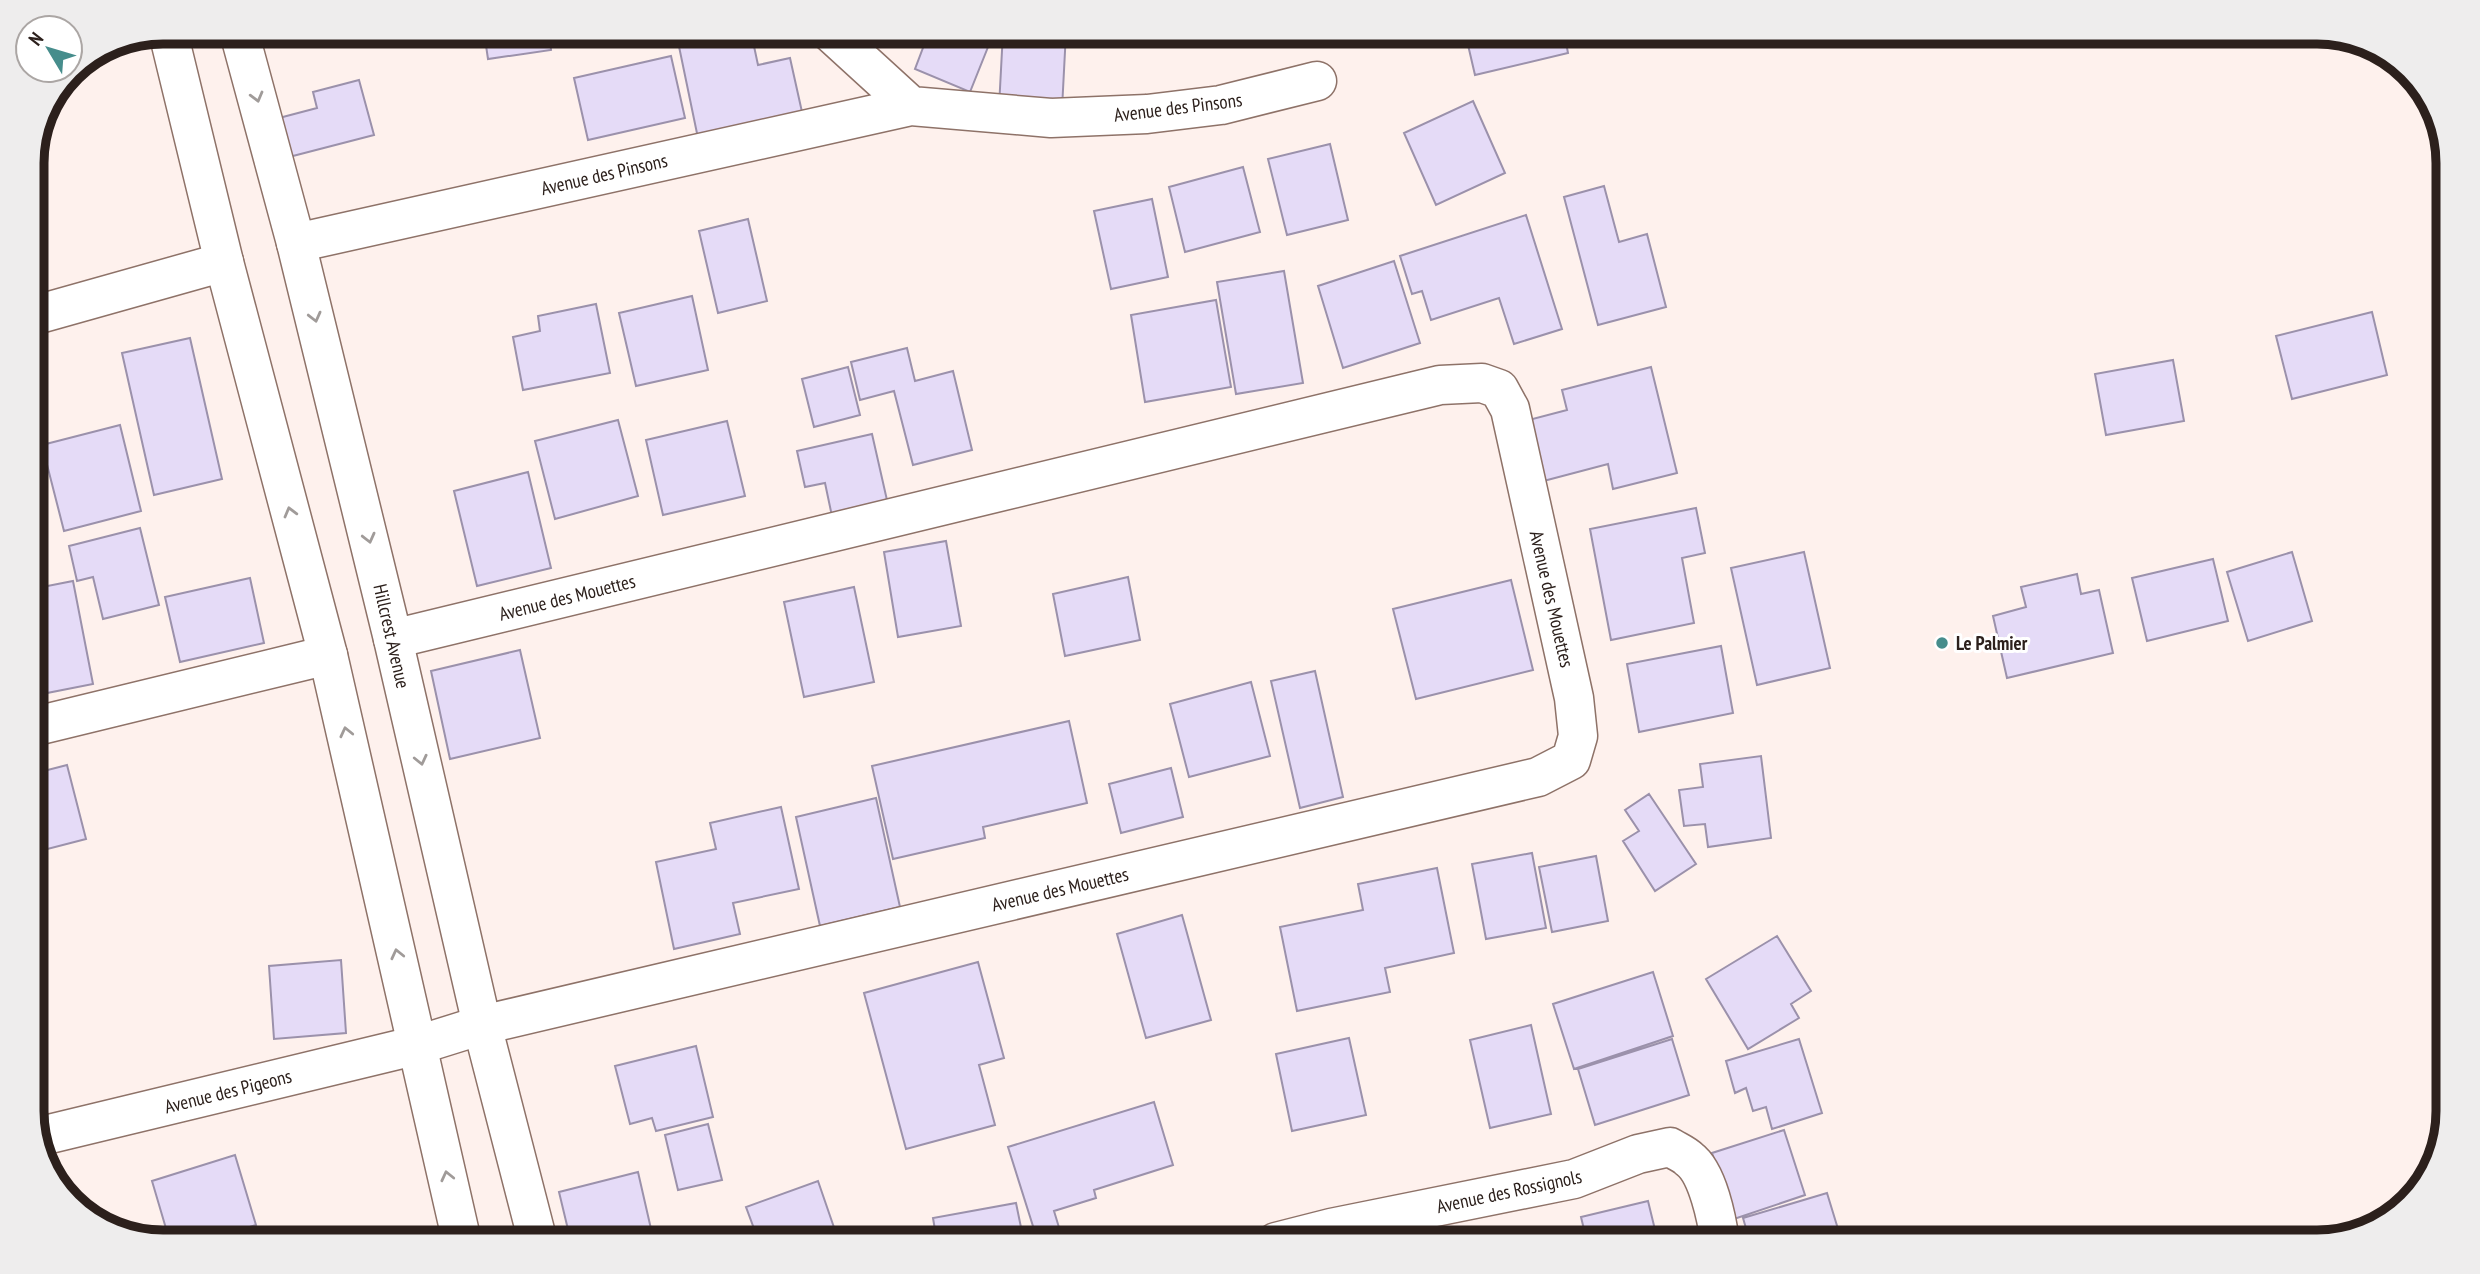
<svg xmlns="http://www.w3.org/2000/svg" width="2480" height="1274" font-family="'PT Sans Narrow',sans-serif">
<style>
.building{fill:#e5dbf7;stroke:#9b91ab;stroke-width:2}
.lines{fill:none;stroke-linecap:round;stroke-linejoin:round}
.street-casing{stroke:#8e7268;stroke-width:41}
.secondary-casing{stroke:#8e7268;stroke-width:41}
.street{stroke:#fff;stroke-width:38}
.secondary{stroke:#fff;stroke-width:38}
.oneway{stroke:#a09b99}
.poi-dot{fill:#468d8c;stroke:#fff;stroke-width:2.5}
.labels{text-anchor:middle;stroke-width:6;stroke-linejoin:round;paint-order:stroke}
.street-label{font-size:19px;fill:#2c201c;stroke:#fff}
.poi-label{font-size:19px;font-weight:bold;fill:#2c201c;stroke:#fff;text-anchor:start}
.rim{fill:none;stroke:#2c201c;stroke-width:9}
</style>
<rect width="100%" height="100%" fill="#fef1ed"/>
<path class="building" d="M484 32H549L551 50 488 59Z
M676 32H751L758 65 790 58 804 121 699 143Z
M929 32H994L970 92 915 69Z
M1003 32H1066L1062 109 999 107Z
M1465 32H1564L1568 53 1475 75Z
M671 56 685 118 588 140 574 78Z
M359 80 374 135 289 157 279 118 317 108 313 92Z
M1473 101 1505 173 1436 205 1404 133Z
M1330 144 1348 220 1287 235 1268 159Z
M1243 167 1260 232 1185 252 1169 187Z
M1604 186 1619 242 1647 234 1666 307 1598 325 1564 197Z
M1152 199 1168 277 1111 289 1094 211Z
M1526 215 1562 329 1514 344 1499 298 1431 320 1422 291 1412 294 1400 256Z
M748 219 767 301 718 313 699 231Z
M1394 261 1420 343 1343 368 1318 286Z
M1284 271 1303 383 1236 394 1217 282Z
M692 296 708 370 636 386 619 313Z
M1216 300 1231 387 1145 402 1131 315Z
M596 304 610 373 523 390 513 337 540 331 538 316Z
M2372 312 2387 375 2292 399 2276 336Z
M190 338 222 479 154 495 122 353Z
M907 348 915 381 953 371 972 450 913 465 894 391 860 400 851 362Z
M2173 360 2184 421 2106 435 2095 374Z
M848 367 860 415 814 427 802 379Z
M1651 367 1677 473 1613 489 1608 464 1536 483 1521 422 1567 410 1562 390Z
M618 420 638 496 555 519 535 441Z
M727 421 745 496 663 515 646 440Z
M120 425 141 511 64 531 42 445Z
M872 434 889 509 833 521 825 483 805 487 797 451Z
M34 461 45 521 32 524V462Z
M528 472 551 568 477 586 454 491Z
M1696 508 1705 553 1682 558 1694 623 1611 640 1590 529Z
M140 528 159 605 103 619 93 577 77 581 69 546Z
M946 541 961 626 898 637 884 552Z
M1804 552 1830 668 1757 685 1731 568Z
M2292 552 2312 621 2248 641 2227 572Z
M2213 559 2228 621 2147 641 2132 578Z
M2077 574 2081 594 2099 590 2113 653 2007 678 1993 616 2026 607 2021 587Z
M1128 577 1140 640 1065 656 1053 594Z
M250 578 264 643 180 662 165 597Z
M1511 580 1533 670 1416 699 1393 609Z
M73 581 93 684 47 693 41 665 32 666V589Z
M854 587 874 682 804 697 784 602Z
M1721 646 1733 713 1639 732 1627 664Z
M520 650 540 738 450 759 431 671Z
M1315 671 1343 797 1300 808 1271 681Z
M1251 682 1270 756 1189 777 1170 704Z
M1069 721 1087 803 983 827 985 838 893 859 872 766Z
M1761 756 1771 838 1708 847 1705 824 1684 826 1679 790 1703 787 1700 764Z
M67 765 86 839 32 853V774Z
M1171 768 1183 817 1121 833 1109 784Z
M1649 794 1696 864 1655 891 1623 841 1639 831 1625 810Z
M876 798 900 907 820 926 796 817Z
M781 807 799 889 733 903 740 934 674 949 656 862 716 849 710 823Z
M1532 853 1546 928 1486 939 1472 864Z
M1596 856 1608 921 1552 932 1539 867Z
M1437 868 1454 953 1385 968 1390 992 1297 1011 1280 927 1363 910 1358 884Z
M1182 915 1211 1020 1146 1038 1117 934Z
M1777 936 1811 991 1791 1004 1799 1018 1748 1049 1706 979Z
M341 960 346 1033 274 1039 269 966Z
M978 962 1004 1058 979 1065 995 1125 906 1149 864 993Z
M1653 972 1673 1036 1574 1069 1553 1004Z
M1531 1025 1551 1114 1490 1128 1470 1040Z
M1349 1038 1366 1115 1292 1131 1276 1054Z
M1672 1039 1689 1095 1595 1125 1578 1069Z
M1799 1039 1822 1113 1772 1129 1766 1107 1753 1111 1746 1088 1735 1093 1726 1061Z
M696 1046 713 1117 656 1131 652 1118 630 1124 615 1066Z
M1154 1102 1173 1165 1094 1190 1096 1198 1054 1211 1061 1234 1038 1242 1008 1147Z
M708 1124 722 1180 678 1190 665 1135Z
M1784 1130 1805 1195 1734 1219 1712 1153Z
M235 1155 256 1225 234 1232 237 1242H170L152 1181Z
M638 1172 654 1242H571L559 1192Z
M818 1181 839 1242H759L746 1207Z
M1827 1193 1842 1242H1750L1743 1218Z
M1648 1201 1658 1242H1587L1581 1217Z
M1016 1203 1024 1242H937L933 1218Z
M722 1228 725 1242H664Z
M1577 1233 1579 1242H1537Z"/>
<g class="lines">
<defs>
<path id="street" d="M830 32 911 106
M296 243 911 106 1051 118 1147 114 1221 105 1317 81
M32 316 224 262
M32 727 328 655
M37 1137 418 1045 482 1025 1538 777 1571 760 1578 736 1574 698 1510 409 1499 389 1482 383 1440 385 393 639
M1276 1242 1331 1228 1574 1179 1638 1154 1670 1147C1676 1151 1684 1154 1689 1159 1708 1173 1717 1220 1720 1242"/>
<path id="secondary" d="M168 32 224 262 328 655 462 1242
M239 32 296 243 393 639 482 1025 538 1242"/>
</defs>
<use href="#street" class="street-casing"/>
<use href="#secondary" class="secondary-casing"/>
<use href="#street" class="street"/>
<use href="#secondary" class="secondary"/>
</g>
<defs><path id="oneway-chevron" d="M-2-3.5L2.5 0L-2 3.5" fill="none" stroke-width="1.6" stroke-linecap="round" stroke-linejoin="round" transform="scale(1.75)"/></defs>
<g class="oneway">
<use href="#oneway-chevron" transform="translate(257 97) rotate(75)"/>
<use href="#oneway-chevron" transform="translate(315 317) rotate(76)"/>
<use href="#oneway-chevron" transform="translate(290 512) rotate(-105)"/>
<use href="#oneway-chevron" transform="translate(369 538) rotate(76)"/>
<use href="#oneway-chevron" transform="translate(346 732) rotate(-103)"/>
<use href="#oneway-chevron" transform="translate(421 760) rotate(77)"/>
<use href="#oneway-chevron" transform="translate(397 954) rotate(-103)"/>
<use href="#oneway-chevron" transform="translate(447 1176) rotate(-103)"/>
</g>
<circle class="poi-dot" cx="1942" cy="643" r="7"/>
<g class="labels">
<g class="street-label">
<text transform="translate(1178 107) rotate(-7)" y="7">Avenue des Pinsons</text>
<text transform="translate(604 174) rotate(-13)" y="7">Avenue des Pinsons</text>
<text transform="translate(567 597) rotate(-14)" y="7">Avenue des Mouettes</text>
<text transform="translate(1552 599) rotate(77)" y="7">Avenue des Mouettes</text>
<text transform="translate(392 636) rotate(77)" y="7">Hillcrest Avenue</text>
<text transform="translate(1060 889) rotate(-13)" y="7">Avenue des Mouettes</text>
<text transform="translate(228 1091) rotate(-14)" y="7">Avenue des Pigeons</text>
<text transform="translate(1509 1191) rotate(-12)" y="7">Avenue des Rossignols</text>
</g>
<g class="poi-label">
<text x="1956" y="650">Le Palmier</text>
</g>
</g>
<path d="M0 0H2480V1274H0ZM163 44H2317A119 119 0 0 1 2436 163V1111A119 119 0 0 1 2317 1230H163A119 119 0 0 1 44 1111V163A119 119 0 0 1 163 44Z" fill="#eeeded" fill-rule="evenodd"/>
<path class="rim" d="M163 44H2317A119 119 0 0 1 2436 163V1111A119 119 0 0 1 2317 1230H163A119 119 0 0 1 44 1111V163A119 119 0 0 1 163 44Z"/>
<g transform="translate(49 49) rotate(308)"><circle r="33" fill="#ffffff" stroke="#aba6a4" stroke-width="2"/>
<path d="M0-5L12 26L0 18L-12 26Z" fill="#468d8c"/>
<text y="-10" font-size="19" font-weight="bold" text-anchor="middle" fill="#2c201c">N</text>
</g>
</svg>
